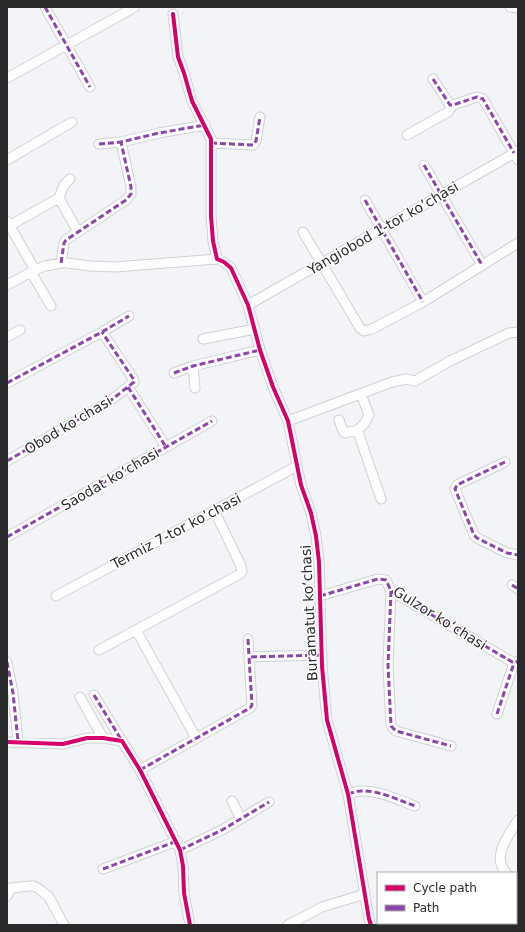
<svg xmlns="http://www.w3.org/2000/svg" width="525" height="932" font-family="'DejaVu Sans',sans-serif">
<style>
.lines{fill:none;stroke-linecap:round;stroke-linejoin:round}
.minor-casing{stroke:#d0d1d4;stroke-width:11}
.minor{stroke:#fdfdfe;stroke-width:9}
.quiet{stroke:#8e44ad;stroke-width:3;stroke-dasharray:6 3;stroke-linecap:butt}
.cycleway-casing{stroke:#fff;stroke-width:6}
.cycleway{stroke:#d6006c;stroke-width:4}
.labels{text-anchor:middle;stroke-width:3;stroke-linejoin:round;paint-order:stroke}
.street-label{font-size:14px;fill:#292a2c;stroke:#fff}
</style>
<rect width="100%" height="100%" fill="#f3f4f8"/>
<g class="lines">
<defs>
<path id="minor" d="M45 7 90 87
M510 7 518 8
M173 14 178 57 184 73 192 101 211 139V216L213 241 217 259 224 262 231 268 248 305 260 350 273 387 288 421 301 485 311 513 316 536 319 562 322 666 327 720 348 794 369 919 371 925
M7 78 135 7
M433 79 450 105H453L477 97 483 99 518 160
M407 135 448 112 453 105
M211 143 253 145 256 141 260 117
M99 144 121 142 159 133 205 125
M7 160 72 122
M424 165 482 265
M70 179 64 185 59 198 78 232
M365 200 423 302
M7 221 35 270
M7 227 59 198
M303 232 360 328 364 331 372 329 423 302 518 243
M61 263 64 243 66 240 126 200 131 194V187L121 142
M31 272 51 306
M7 285 35 270 45 266 61 263H68L90 266 115 267 217 259
M248 305 518 151
M7 337 20 330
M203 339 255 329
M193 366 195 388
M174 373 193 366 260 350
M7 383 102 332 129 316
M128 387 166 447
M361 394 369 415 365 423 358 430 359 435 381 499
M339 420 343 431 345 433 358 430
M288 421 392 382 406 379 415 381 450 361 509 333 518 332
M7 461 110 401 134 382V380L102 332
M505 462 457 485 455 489 474 535 477 538 507 553 518 555
M7 537 212 421
M512 585 518 589
M391 591 388 665 391 726 396 731 451 746
M56 596 297 466
M320 596 378 579 386 580 391 591 514 663 518 661
M248 639 249 657
M99 650 136 630
M7 662 13 693 18 741
M94 695 122 741
M80 697 103 738
M497 714 514 663
M196 738 136 630 240 574 242 571 241 566 214 510
M7 742 63 744 87 738H103L122 741 140 770 180 850 183 866 184 893 190 925
M140 770 250 708 252 705 249 657 322 655
M348 794C352 793 356 791 360 791 379 790 398 800 415 806
M232 801 241 819
M180 850 222 830 269 802
M103 869 177 841
M506 873C491 856 509 835 518 820
M516 878 518 880
M7 896 11 888 29 886H34L39 889 49 897 64 925
M288 925 322 907 365 894"/>
</defs>
<use href="#minor" class="minor-casing"/>
<use href="#minor" class="minor"/>
<path class="quiet" d="M45 7 90 87
M433 79 450 105H453L477 97 483 99 514 153
M211 143 253 145 256 141 260 117
M99 144 121 142 159 133 205 125
M424 165 482 265
M365 200 423 302
M61 263 64 243 66 240 126 200 131 194V187L121 142
M174 373 193 366 260 350
M7 383 102 332 129 316
M128 387 166 447
M7 461 110 401 134 382V380L102 332
M505 462 457 485 455 489 474 535 477 538 507 553 518 555
M7 537 212 421
M512 585 518 589
M391 591 388 665 391 726 396 731 451 746
M320 596 378 579 386 580 391 591 514 663 518 661
M248 639 249 657
M7 662 13 693 18 741
M94 695 122 741
M497 714 514 663
M140 770 250 708 252 705 249 657 322 655
M348 794C352 793 356 791 360 791 379 790 398 800 415 806
M180 850 222 830 269 802
M103 869 177 841"/>
<defs>
<path id="cycleway" d="M173 14 178 57 184 73 192 101 211 139V216L213 241 217 259 224 262 231 268 248 305 260 350 273 387 288 421 301 485 311 513 316 536 319 562 322 666 327 720 348 794 369 919 371 925
M7 742 63 744 87 738H103L122 741 140 770 180 850 183 866 184 893 190 925"/>
</defs>
<use href="#cycleway" class="cycleway-casing"/>
<use href="#cycleway" class="cycleway"/>
</g>
<g class="labels">
<g class="street-label">
<text transform="translate(383 228) rotate(-30)" y="5">Yangiobod 1-tor koʼchasi</text>
<text transform="translate(68 425) rotate(-31)" y="5">Obod koʻchasi</text>
<text transform="translate(110 479) rotate(-30)" y="5">Saodat koʻchasi</text>
<text transform="translate(176 531) rotate(-28)" y="5">Termiz 7-tor koʼchasi</text>
<text transform="translate(309 613) rotate(-93)" y="5">Buramatut koʻchasi</text>
<text transform="translate(440 618) rotate(32)" y="5">Gulzor koʻchasi</text>
</g>
</g>
<rect width="525" height="932" fill="none" stroke="#292a2c" stroke-width="16"/>
<rect x="377" y="872" width="140" height="52" fill="#ffffff" stroke="#a9aaab"/>
<rect x="385" y="885" width="20" height="6" fill="#d6006c" stroke="#a9aaab"/>
<text x="413" y="892" font-size="12" fill="#292a2c">Cycle path</text>
<rect x="385" y="905" width="20" height="6" fill="#8e44ad" stroke="#a9aaab"/>
<text x="413" y="912" font-size="12" fill="#292a2c">Path</text>
</svg>
